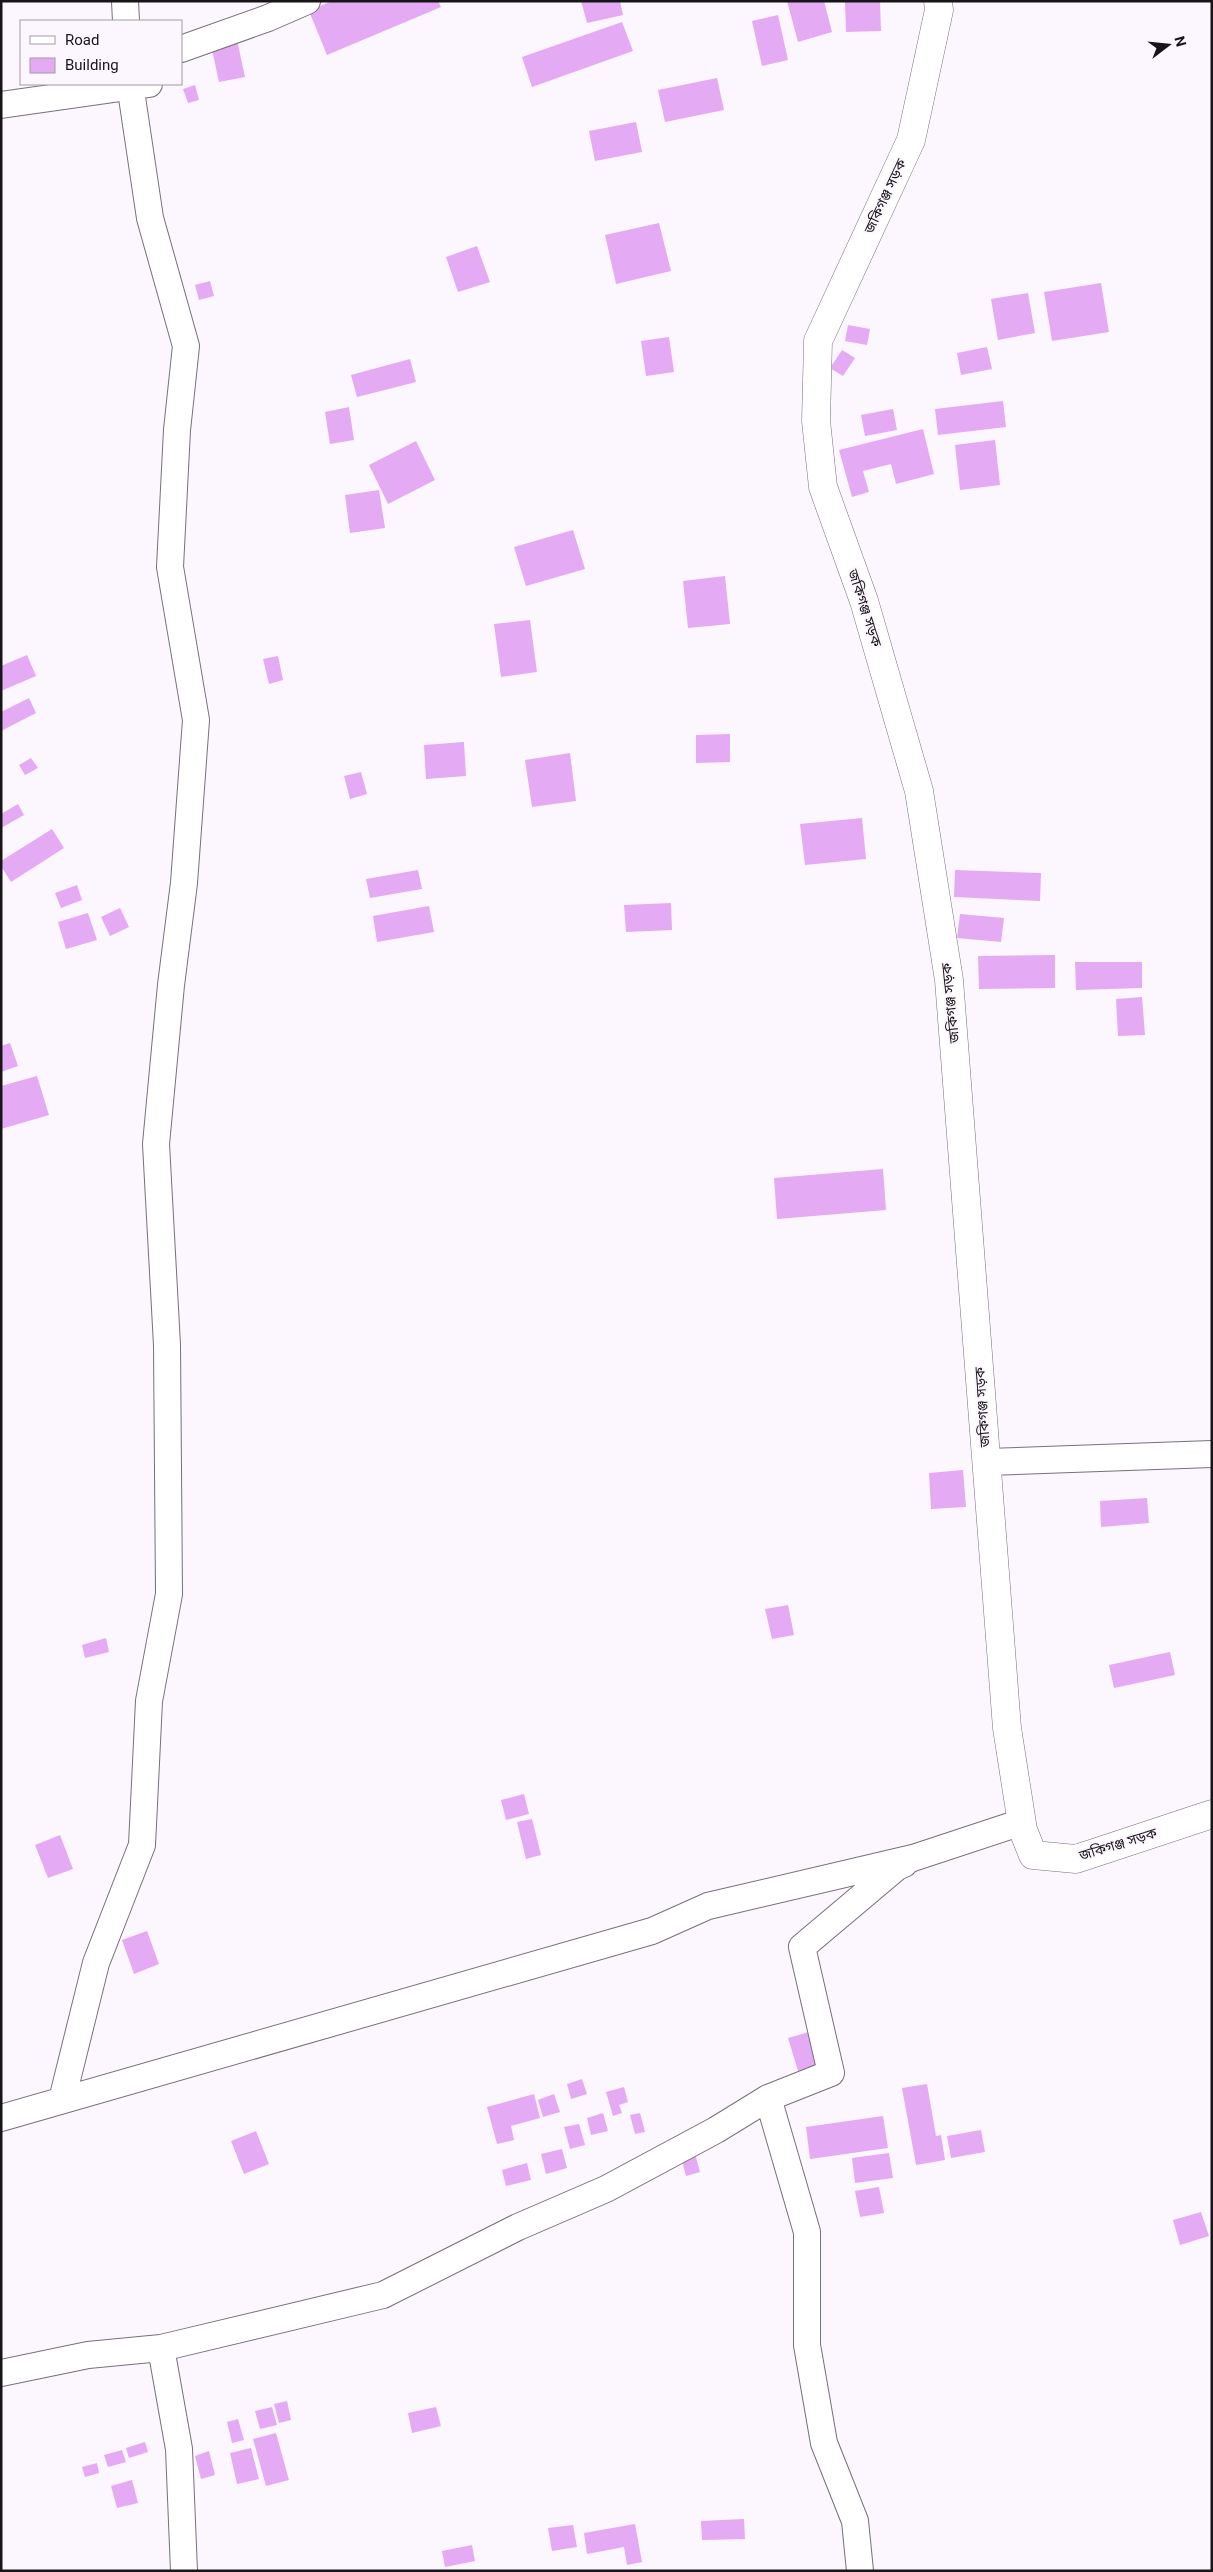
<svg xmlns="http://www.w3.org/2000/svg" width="1213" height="2572" font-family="Roboto,'Noto Sans Bengali',sans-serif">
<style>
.building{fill:#e4aaf3}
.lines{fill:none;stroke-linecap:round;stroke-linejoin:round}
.minor-casing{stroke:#786f7a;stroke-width:28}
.major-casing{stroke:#786f7a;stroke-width:29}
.minor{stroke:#fff;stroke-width:26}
.major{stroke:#fff;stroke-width:28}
.labels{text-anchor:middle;stroke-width:4;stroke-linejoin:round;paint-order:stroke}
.street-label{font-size:14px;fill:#181519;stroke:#fcf6fe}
</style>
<rect width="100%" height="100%" fill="#fcf6fe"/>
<path class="building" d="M332 1H438L441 7 327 55 309 11Z
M581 1H620L623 15 587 23Z
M787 1H824L832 32 798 42Z
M845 1H880L881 31 846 32Z
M778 15 788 60 762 66 752 21Z
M622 22 633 51 532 87 522 57Z
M237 40 245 77 219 82 211 45Z
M717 78 724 110 665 122 658 90Z
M195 85 199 100 188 103 183 89Z
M636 122 642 152 595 161 589 131Z
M659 223 671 271 616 284 605 235Z
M477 246 490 282 458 292 446 257Z
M210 281 214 296 199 300 195 285Z
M1101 283 1109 332 1052 341 1044 292Z
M1028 293 1035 333 998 340 991 299Z
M848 325 870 329 867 345 845 341Z
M669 337 674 372 646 376 641 341Z
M987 347 992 369 961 375 957 353Z
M842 350 855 358 843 376 830 368Z
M410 359 416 382 357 397 351 375Z
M1003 401 1006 427 938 435 935 409Z
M349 407 354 440 330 444 325 412Z
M893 409 897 430 865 436 861 415Z
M923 429 934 474 896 484 891 464 863 471 869 492 852 497 839 450Z
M995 440 1000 485 960 490 955 445Z
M416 441 435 480 388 504 369 465Z
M379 490 385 528 350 533 345 495Z
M573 530 585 569 526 586 514 547Z
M725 576 730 624 688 628 683 581Z
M530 620 537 672 501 677 494 624Z
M27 655 36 676 1 691V666Z
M278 656 283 680 269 684 263 659Z
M29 698 36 713 1 731V712Z
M730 734V762L696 763V735Z
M464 742 466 776 426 779 424 745Z
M570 753 576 801 532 807 525 760Z
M31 758 38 768 25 775 19 765Z
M361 772 367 794 350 799 344 776Z
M18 804 24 815 1 828V814Z
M862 818 866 859 805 865 800 824Z
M52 829 64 848 11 882 1 866V861Z
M418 870 422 889 370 898 366 879Z
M955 870 1041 873 1040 901 954 897Z
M77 885 82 900 61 908 55 893Z
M671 903 672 930 626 932 624 905Z
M429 906 434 932 377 942 373 916Z
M120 908 129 927 110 936 101 917Z
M88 913 97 940 66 949 58 922Z
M960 914 1004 918 1001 942 957 938Z
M1055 955V988L979 989 978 956Z
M1075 962H1142V988L1076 990Z
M1142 997 1145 1035 1118 1036 1116 999Z
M10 1043 18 1066 1 1072V1046Z
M37 1076 49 1115 1 1129V1086Z
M883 1169 886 1210 777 1219 774 1178Z
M963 1470 966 1507 931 1509 929 1473Z
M1147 1498 1149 1523 1101 1527 1100 1501Z
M788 1605 794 1635 772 1639 765 1609Z
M106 1638 109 1652 85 1658 82 1645Z
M1170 1652 1175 1675 1114 1688 1109 1665Z
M524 1794 529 1814 506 1820 501 1800Z
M532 1819 541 1855 526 1859 517 1822Z
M60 1835 73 1869 48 1878 35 1845Z
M147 1931 159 1964 134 1974 122 1940Z
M816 2030 827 2065 799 2074 788 2038Z
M582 2079 587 2094 571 2099 567 2084Z
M927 2084 936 2136 941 2135 945 2160 916 2165 902 2088Z
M624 2087 628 2102 619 2105 622 2113 613 2116 606 2092Z
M534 2094 540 2118 511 2126 514 2140 497 2144 487 2107Z
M554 2094 560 2112 543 2117 538 2100Z
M603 2113 608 2131 591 2135 587 2118Z
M640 2113 645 2132 635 2134 630 2115Z
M883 2116 888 2148 810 2159 806 2127Z
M579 2124 585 2145 570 2149 564 2127Z
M981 2130 985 2152 951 2158 947 2136Z
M256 2131 269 2164 244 2174 231 2141Z
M562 2149 567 2168 546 2174 541 2154Z
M889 2153 893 2178 855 2183 852 2158Z
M695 2154 700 2172 686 2176 681 2157Z
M527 2163 531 2180 506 2186 502 2170Z
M879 2187 884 2213 860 2217 855 2191Z
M1201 2212 1209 2236 1180 2245 1173 2220Z
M287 2401 291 2420 279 2423 274 2404Z
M272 2407 277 2425 260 2429 255 2411Z
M436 2407 441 2426 412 2433 408 2413Z
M238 2419 244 2440 232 2443 227 2422Z
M276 2433 289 2480 266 2486 253 2439Z
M145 2442 148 2452 129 2458 126 2448Z
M251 2448 259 2479 237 2484 230 2453Z
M122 2450 126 2462 108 2467 104 2455Z
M209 2451 215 2475 201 2479 195 2456Z
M97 2463 99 2473 85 2477 82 2467Z
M132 2480 138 2503 117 2508 111 2486Z
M744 2519 745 2539 702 2540 701 2521Z
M635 2524 642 2562 627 2565 624 2547 587 2554 584 2533Z
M573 2525 577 2547 552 2551 548 2528Z
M472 2545 475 2561 445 2567 442 2551Z"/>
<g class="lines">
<defs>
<path id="minor" d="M125 1 126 21
M181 49 268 18 307 1
M1 105 149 84
M987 1462 1212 1454
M62 2100 96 1963 142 1845 149 1701 169 1594 167 1345 156 1144 171 985 184 883 196 720 170 567 177 430 186 346 150 218 130 84
M1 2118 652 1931 708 1906 913 1858 1022 1822
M161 2348 179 2449 184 2571
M1 2373 88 2355 161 2348 383 2295 518 2227 606 2189 716 2130 768 2098
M860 2571 855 2521 824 2443 807 2345V2232L768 2098 831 2073 802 1947 897 1867 904 1864"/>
<path id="major" d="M938 1 939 10 911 140 818 341 816 421 823 487 864 601 919 791 949 980 1007 1728 1023 1830 1033 1855 1076 1859 1212 1814"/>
</defs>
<use href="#minor" class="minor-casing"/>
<use href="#major" class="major-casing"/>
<use href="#minor" class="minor"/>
<use href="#major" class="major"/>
</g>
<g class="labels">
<g class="street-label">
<text transform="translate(885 196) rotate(-65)" y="5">জকিগঞ্জ সড়ক</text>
<text transform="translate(865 608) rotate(72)" y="5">জকিগঞ্জ সড়ক</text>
<text transform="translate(950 1003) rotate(-96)" y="5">জকিগঞ্জ সড়ক</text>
<text transform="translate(982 1407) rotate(-94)" y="5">জকিগঞ্জ সড়ক</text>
<text transform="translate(1118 1844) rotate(-17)" y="5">জকিগঞ্জ সড়ক</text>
</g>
</g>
<rect width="1213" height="2572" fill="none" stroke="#181519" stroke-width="5"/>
<rect x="20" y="20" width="162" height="65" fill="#fcf6fe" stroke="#a19ca2"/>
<rect x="30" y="36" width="25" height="8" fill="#ffffff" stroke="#a19ca2"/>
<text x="65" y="45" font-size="15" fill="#181519">Road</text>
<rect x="30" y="58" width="25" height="15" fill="#e4aaf3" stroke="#a19ca2"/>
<text x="65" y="70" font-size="15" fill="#181519">Building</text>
<g transform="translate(1168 45) rotate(74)" stroke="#fcf6fe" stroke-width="4" paint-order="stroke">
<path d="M0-4L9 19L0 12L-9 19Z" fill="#181519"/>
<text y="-8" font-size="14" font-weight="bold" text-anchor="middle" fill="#181519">N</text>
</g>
</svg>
